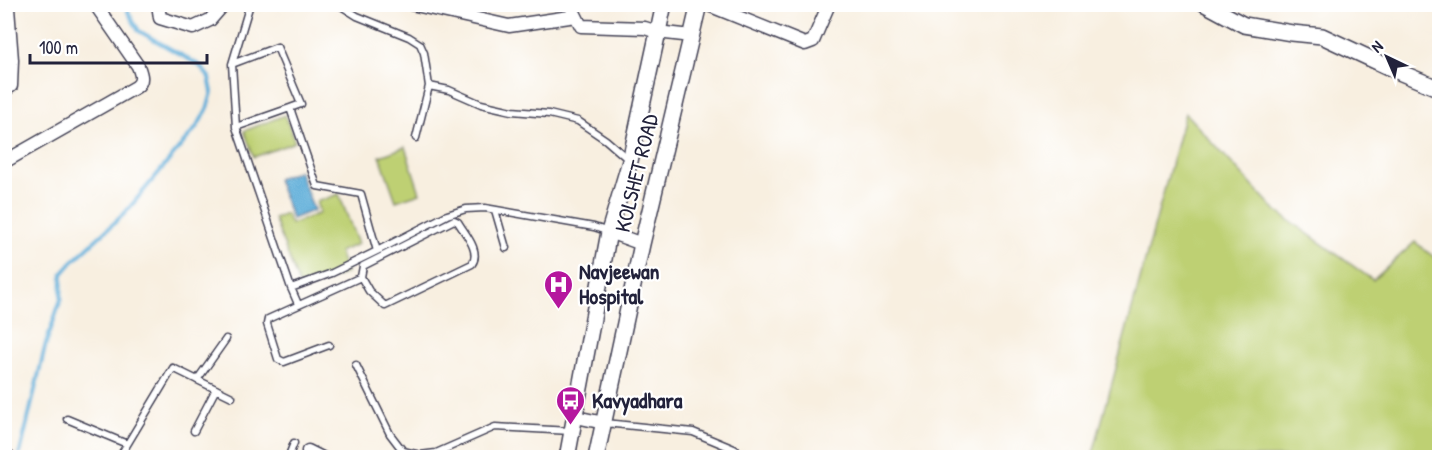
<svg xmlns="http://www.w3.org/2000/svg" width="1444" height="462" font-family="'Patrick Hand',sans-serif">
<style>
.green{fill:#bed073;stroke:#707957;stroke-width:1.5}
.water{fill:#5faed9;stroke:#40688a;stroke-width:1.5}
.lines{fill:none;stroke-linecap:round;stroke-linejoin:round}
.stream{stroke:#5faed9;stroke-width:4}
.service-casing{stroke:#424154;stroke-width:9}
.minor-casing{stroke:#424154;stroke-width:15}
.tertiary-casing{stroke:#424154;stroke-width:18}
.service{stroke:#fff;stroke-width:6}
.minor{stroke:#fff;stroke-width:12}
.tertiary{stroke:#fff;stroke-width:15}
.labels{text-anchor:middle;stroke-width:4.5;stroke-linejoin:round;paint-order:stroke}
.street-label{font-size:22px;fill:#22223b;stroke:#fff}
.poi-label{font-size:22px;font-weight:bold;fill:#22223b;stroke:#fff;text-anchor:start}
</style>
<rect width="100%" height="100%" fill="#fff"/>
<filter id="ink" filterUnits="userSpaceOnUse"><feTurbulence type="fractalNoise" baseFrequency=".0167" numOctaves="2"/><feDisplacementMap in="SourceGraphic" scale="12" xChannelSelector="R" yChannelSelector="G"/><feConvolveMatrix kernelMatrix="1 2 1 2 8 2 1 2 1" color-interpolation-filters="sRGB"/></filter>
<filter id="wash" filterUnits="userSpaceOnUse"><feTurbulence type="fractalNoise" baseFrequency=".008" numOctaves="4" result="noise"/><feDisplacementMap in="SourceGraphic" scale="24" xChannelSelector="R" yChannelSelector="G"/><feGaussianBlur stdDeviation="1.35" result="paint"/><feColorMatrix in="noise" values="0 0 0 0 0 0 0 0 0 0 0 0 0 0 0 0 0 1.4 0 .05"/><feComposite in="paint" operator="in"/></filter>
<g filter="url(#wash)">
<rect width="100%" height="100%" fill="#f8efe0"/>
<path class="green" d="M1185 113 1276 211 1373 280 1415 242 1439 261V457H1092Z
M285 115 295 142 254 157 244 131Z
M405 147 420 193 396 201 380 156Z
M339 194 358 244 339 252 347 273 301 290 274 218 286 214 291 224 320 213 316 202Z"/>
<path class="water" d="M299 171 314 210 292 219 277 179Z"/>
<g class="lines">
<path class="stream" d="M20 453 46 343 61 299 62 274 73 261 125 213 196 128 207 110 212 92 209 77 199 65 139 31 128 12 127 4"/>
</g>
</g>
<g filter="url(#ink)">
<g class="lines">
<defs>
<path id="service" d="M338 4 357 16 409 37 420 44 424 53 429 86 449 90 481 104 512 111 549 114 578 121 606 140 629 160
M232 64 277 47 301 104 290 108
M236 127 232 64 250 4
M416 138 429 86
M495 210 506 248
M377 251 447 215 466 209 485 208 594 227 609 232
M291 288 332 273 377 251 361 194 317 186 290 108 236 127 291 288 298 304
M329 345 284 362 278 359 267 324 268 319 361 277 369 291 385 306 472 264C481 251 465 234 458 222L454 220 363 266 361 277
M356 365 390 434 403 451 420 455 436 453 495 427 571 431
M197 380 226 339
M67 419 127 444
M605 423 693 432 734 449 747 458
M194 431 216 389
M119 458 173 368 232 397
M288 458 294 443"/>
<path id="minor" d="M158 4 160 18 193 28 210 20 224 4
M411 4 509 26 576 16
M570 4 581 26 645 28 657 32 692 36
M706 4 805 44 813 41 829 4
M4 5 8 8 12 60 11 86 4 90
M4 162 136 87C144 81 141 74 138 66L95 4
M609 232 642 244
M576 417 604 423
M308 451 322 458"/>
<path id="tertiary" d="M1205 4 1244 25 1292 33 1322 36 1399 72 1440 89
M4 455 8 458
M567 458 609 232 630 161 664 4
M596 458 642 244 699 4"/>
</defs>
<use href="#service" class="service-casing"/>
<use href="#minor" class="minor-casing"/>
<use href="#tertiary" class="tertiary-casing"/>
<use href="#service" class="service"/>
<use href="#minor" class="minor"/>
<use href="#tertiary" class="tertiary"/>
</g>
</g>
<defs>
<symbol id="hospital-pin" viewBox="-11 -11 22 30"><path d="M0 17L-7.5 6A9.5 9.5 0 1 1 7.5 6Z" fill="#b5179e" stroke="#fff"/><path d="M-5-5h3v3.5h4V-5h3V5h-3V1.5h-4V5h-3Z" fill="#fff"/></symbol>
<symbol id="bus-pin" viewBox="-11 -11 22 30"><path d="M0 17L-7.5 6A9.5 9.5 0 1 1 7.5 6Z" fill="#b5179e" stroke="#fff"/><path d="M-5-6H5V4H4V6H2V4H-2V6H-4V4H-5ZM-3.5-4V0h7V-4ZM-3.5 1.2v1.5H-2V1.2ZM2 1.2v1.5H3.5V1.2Z" fill="#fff"/></symbol>
</defs>
<g fill-rule="evenodd">
<use href="#hospital-pin" x="542" y="268" width="33" height="45"/>
<use href="#bus-pin" x="554" y="384" width="33" height="45"/>
</g>
<g class="labels">
<g class="street-label">
<text transform="translate(636 173) rotate(-76)" y="8">KOLSHET ROAD</text>
</g>
<g class="poi-label">
<text x="579" y="279">Navjeewan<tspan x="579" dy="25">Hospital</tspan></text>
<text x="592" y="408">Kavyadhara</text>
</g>
</g>
<rect width="1444" height="462" fill="none" stroke="#fff" stroke-width="24"/>
<g transform="translate(1387 57) rotate(316)" stroke="#ffffff" stroke-width="4.5" paint-order="stroke">
<path d="M0-4.5L10 22L0 15L-10 22Z" fill="#22223b"/>
<text y="-9" font-size="16" font-weight="bold" text-anchor="middle" fill="#22223b">N</text>
</g>
<path d="M30 54v9h177v-9" fill="none" stroke="#22223b" stroke-width="3"/>
<text x="39" y="54" font-size="18" fill="#22223b" stroke="#ffffff" stroke-width="4.5" paint-order="stroke">100 m</text>
</svg>
